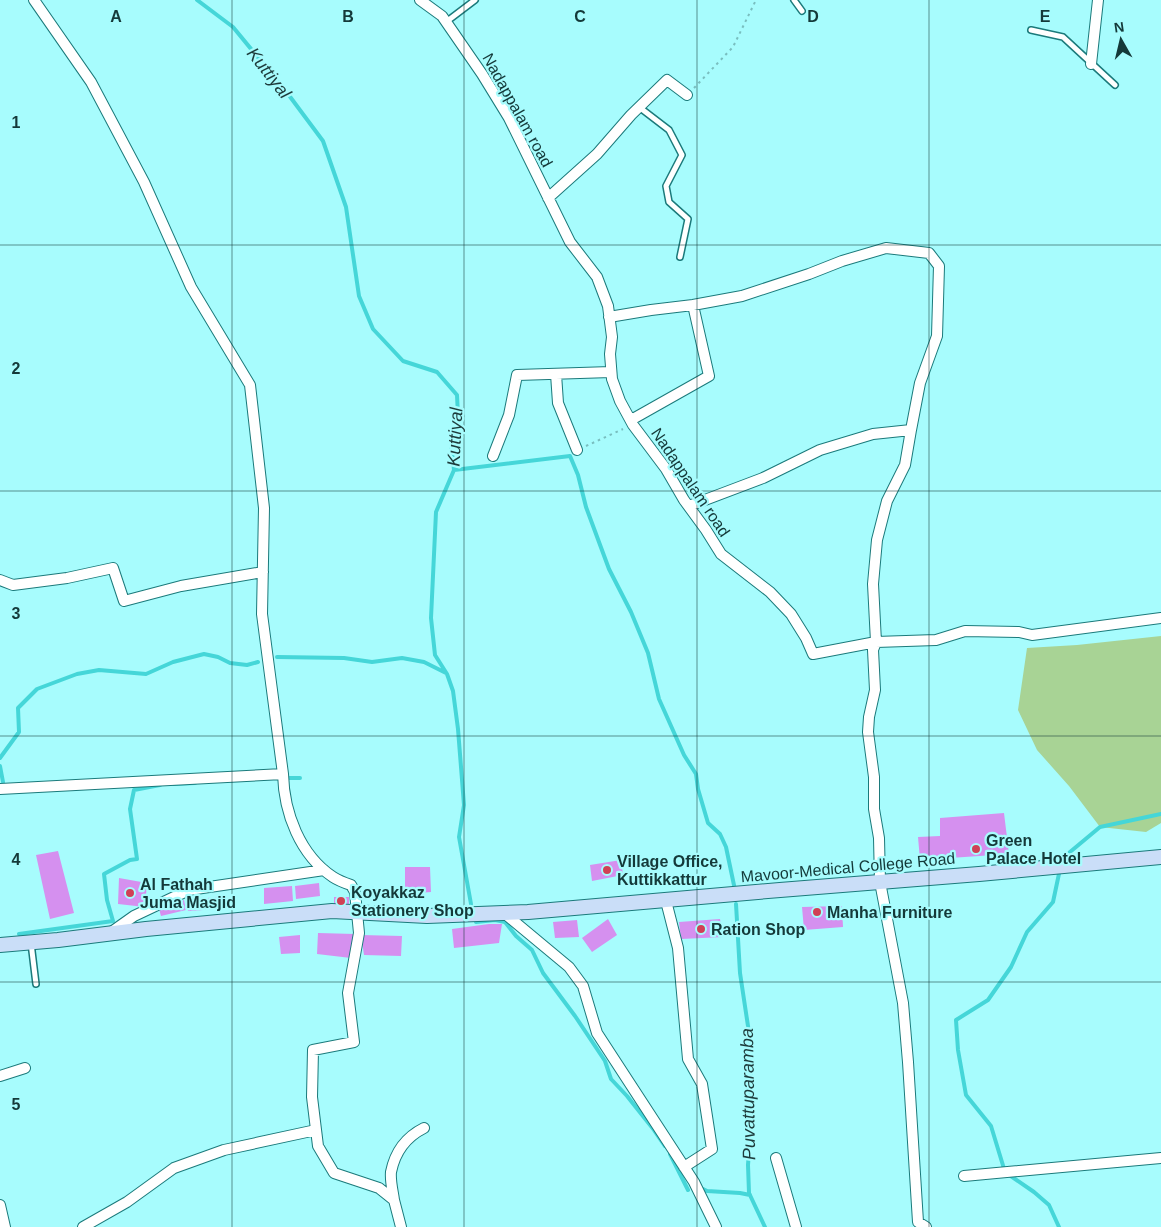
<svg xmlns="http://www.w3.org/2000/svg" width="1161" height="1227" font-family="Arial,sans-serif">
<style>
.green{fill:#a8d395}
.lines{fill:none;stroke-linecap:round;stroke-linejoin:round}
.stream{stroke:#45d6d8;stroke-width:4}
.building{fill:#d590ef}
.lane-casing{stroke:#1b7a7b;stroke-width:8}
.street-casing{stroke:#1b7a7b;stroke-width:12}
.secondary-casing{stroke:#1b7a7b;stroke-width:16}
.path{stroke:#79bebf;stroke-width:2;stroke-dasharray:2.5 4;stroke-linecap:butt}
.lane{stroke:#fff;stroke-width:5}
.street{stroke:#fff;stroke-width:10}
.secondary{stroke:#cadef8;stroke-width:14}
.grid{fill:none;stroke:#143939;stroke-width:1;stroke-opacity:0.55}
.poi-dot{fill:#d04055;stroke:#a7fcfd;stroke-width:2}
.labels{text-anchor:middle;stroke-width:4.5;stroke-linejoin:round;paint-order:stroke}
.street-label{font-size:16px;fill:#143939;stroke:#a7fcfd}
.poi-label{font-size:16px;font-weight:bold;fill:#143939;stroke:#a7fcfd;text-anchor:start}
.water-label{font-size:18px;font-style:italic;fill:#1d3b3b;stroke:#a7fcfd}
.grid-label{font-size:16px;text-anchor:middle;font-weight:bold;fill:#143939;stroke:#a7fcfd;stroke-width:4.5;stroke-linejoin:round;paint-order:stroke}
</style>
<rect width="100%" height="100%" fill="#a7fcfd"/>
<path class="green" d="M1161 636V823L1146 832 1100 827 1069 786 1037 750 1018 710 1027 648 1077 645Z"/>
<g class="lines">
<path class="stream" d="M197 0 233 27 288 94 323 141 346 207 359 296 373 329 403 361 437 372 457 395 458 416 451 442 454 470 436 512 431 618 435 655 447 674 453 691 458 729 464 805 459 837 471 904
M454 470 570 456 578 475 586 507 609 569 631 612 648 653 659 699 684 755 696 774 698 789 708 823 720 834 726 847 735 890
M277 657 344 658 372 662 402 658 424 662 446 673
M0 758 19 732 18 708 37 689 77 674 99 670 146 674 173 662 204 654 218 657 230 663 247 665 258 662
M0 766 3 782
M289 778H300
M174 784 195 783
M1058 862 1100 827 1161 814
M736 904 740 973 751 1046 750 1137 748 1165 749 1193 765 1227
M476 922 495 920 505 922 516 936 532 950 543 973 575 1016 605 1061 611 1079 627 1096 654 1130 665 1146
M19 934 113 921 107 900 104 874 130 860 137 859 130 809 134 790 160 785
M670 1154 688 1190
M703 1189 707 1191 740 1193 750 1195
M1059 1227 1049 1205 1034 1192 1005 1172 991 1126 966 1095 958 1050 956 1020 988 1000 1011 967 1027 932 1053 902 1060 869"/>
</g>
<path class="building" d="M1004 813 1009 854 920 860 918 837 940 836V818Z
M58 851 74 913 50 919 36 855Z
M621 860 623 875 592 881 590 865Z
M405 867H430L431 892 405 894Z
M119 878 147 883 145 907 118 904Z
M319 883 320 896 296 899 295 886Z
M292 886 293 901 264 904V888Z
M218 897 219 909 188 911 186 900Z
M334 897H349V904H334Z
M184 900 186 910 161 916 159 909Z
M842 906 843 927 804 930 802 907Z
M608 919 617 935 592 952 582 938Z
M720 919 723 937 681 939 679 922Z
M577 920 579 937 555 938 553 922Z
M489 924H502L499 943 454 948 452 929Z
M318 933 355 934 351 958 317 954Z
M300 935V953L281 954 279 937Z
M361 935 402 936 401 956 364 955Z"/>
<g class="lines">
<defs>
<path id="lane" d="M794 0 802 11
M446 22 475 0
M1031 30 1063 37 1115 85
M639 107 669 130 682 155 666 186 669 202 688 219 680 257
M31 943 36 984"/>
<path id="street" d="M420 0 442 16 482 74 509 118 570 242 597 277 608 306 612 337 610 354 612 379 620 401 633 425 666 469 684 500 706 530 721 554 770 592 791 614 806 638 813 654 876 642 936 640 965 631 1019 632 1032 635 1161 618
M1091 64 1098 0
M548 198 597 154 631 115 667 80 687 95
M609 317 651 310 693 305 742 296 809 274 842 261 886 248 929 253 939 266 937 336 920 383 911 430
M556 374 558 403 577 450
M631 420 709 376 693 305
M493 456 509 415 517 375 611 372
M689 506 763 478 820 450 873 434 911 430 905 465 887 501 877 540 873 584 876 642 873 650 875 690 869 717 868 732 874 777V809L879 838 880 882 903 1003 908 1062 918 1222 926 1227
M0 580 13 585 67 578 113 568 124 601 181 586 263 572
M283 774C284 813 300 855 333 877 339 881 345 883 351 885L355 892 359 933 348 993 354 1042 313 1050 312 1097 318 1146 334 1173 379 1188 394 1200 401 1227
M0 789 283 774 262 614 264 508 250 385 191 287 144 182 91 82 34 0
M666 901 678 948 688 1059 702 1084 712 1149 684 1167
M504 913 569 967 583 986 597 1033 694 1182 716 1227
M110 933 134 916 189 890 324 870
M0 1076 25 1068
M776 1158 796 1227
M964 1176 1161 1158
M394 1200C393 1192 390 1181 391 1172 395 1152 406 1137 424 1128
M0 1205 5 1227
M83 1227 127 1202 174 1168 224 1150 316 1130"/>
<path id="secondary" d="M0 945 58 940 146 929 332 911 427 916 528 912 780 890 979 874 1161 857"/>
</defs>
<use href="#lane" class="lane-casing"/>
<use href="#street" class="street-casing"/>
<use href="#secondary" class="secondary-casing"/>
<path class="path" d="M694 88 733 47 756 0
M586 446 623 429"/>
<use href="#lane" class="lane"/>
<use href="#street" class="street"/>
<use href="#secondary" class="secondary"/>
</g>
<path class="grid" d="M232 0V1227M464 0V1227M697 0V1227M929 0V1227M0 245H1161M0 491H1161M0 736H1161M0 982H1161"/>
<g class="poi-dot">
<circle cx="976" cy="849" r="5"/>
<circle cx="607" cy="870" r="5"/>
<circle cx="130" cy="893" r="5"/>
<circle cx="341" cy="901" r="5"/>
<circle cx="817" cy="912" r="5"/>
<circle cx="701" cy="929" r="5"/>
</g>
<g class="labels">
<g class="street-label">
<text transform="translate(518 110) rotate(61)" y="6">Nadappalam road</text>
<text transform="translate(691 482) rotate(56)" y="6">Nadappalam road</text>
<text transform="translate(848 867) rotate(-5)" y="6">Mavoor-Medical College Road</text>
</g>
<g class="poi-label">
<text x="986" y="846">Green<tspan x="986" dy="18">Palace Hotel</tspan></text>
<text x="617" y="867">Village Office,<tspan x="617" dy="18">Kuttikkattur</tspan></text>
<text x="140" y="890">Al Fathah<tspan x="140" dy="18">Juma Masjid</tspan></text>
<text x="351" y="898">Koyakkaz<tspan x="351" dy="18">Stationery Shop</tspan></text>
<text x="827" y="918">Manha Furniture</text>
<text x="711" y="935">Ration Shop</text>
</g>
<g class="water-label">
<text transform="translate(269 73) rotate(52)" y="6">Kuttiyal</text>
<text transform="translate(455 437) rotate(-87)" y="6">Kuttiyal</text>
<text transform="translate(748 1094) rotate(-91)" y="6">Puvattuparamba</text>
</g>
</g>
<g class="grid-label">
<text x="116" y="22">A</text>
<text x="348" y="22">B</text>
<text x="580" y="22">C</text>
<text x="813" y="22">D</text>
<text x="1045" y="22">E</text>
<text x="16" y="128">1</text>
<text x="16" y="374">2</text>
<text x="16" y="619">3</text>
<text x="16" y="865">4</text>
<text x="16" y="1110">5</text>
</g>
<g transform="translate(1121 40) rotate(352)" stroke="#a7fcfd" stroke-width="4" paint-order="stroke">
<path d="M0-4L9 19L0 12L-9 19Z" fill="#143939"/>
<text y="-8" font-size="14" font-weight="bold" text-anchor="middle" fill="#143939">N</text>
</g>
</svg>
